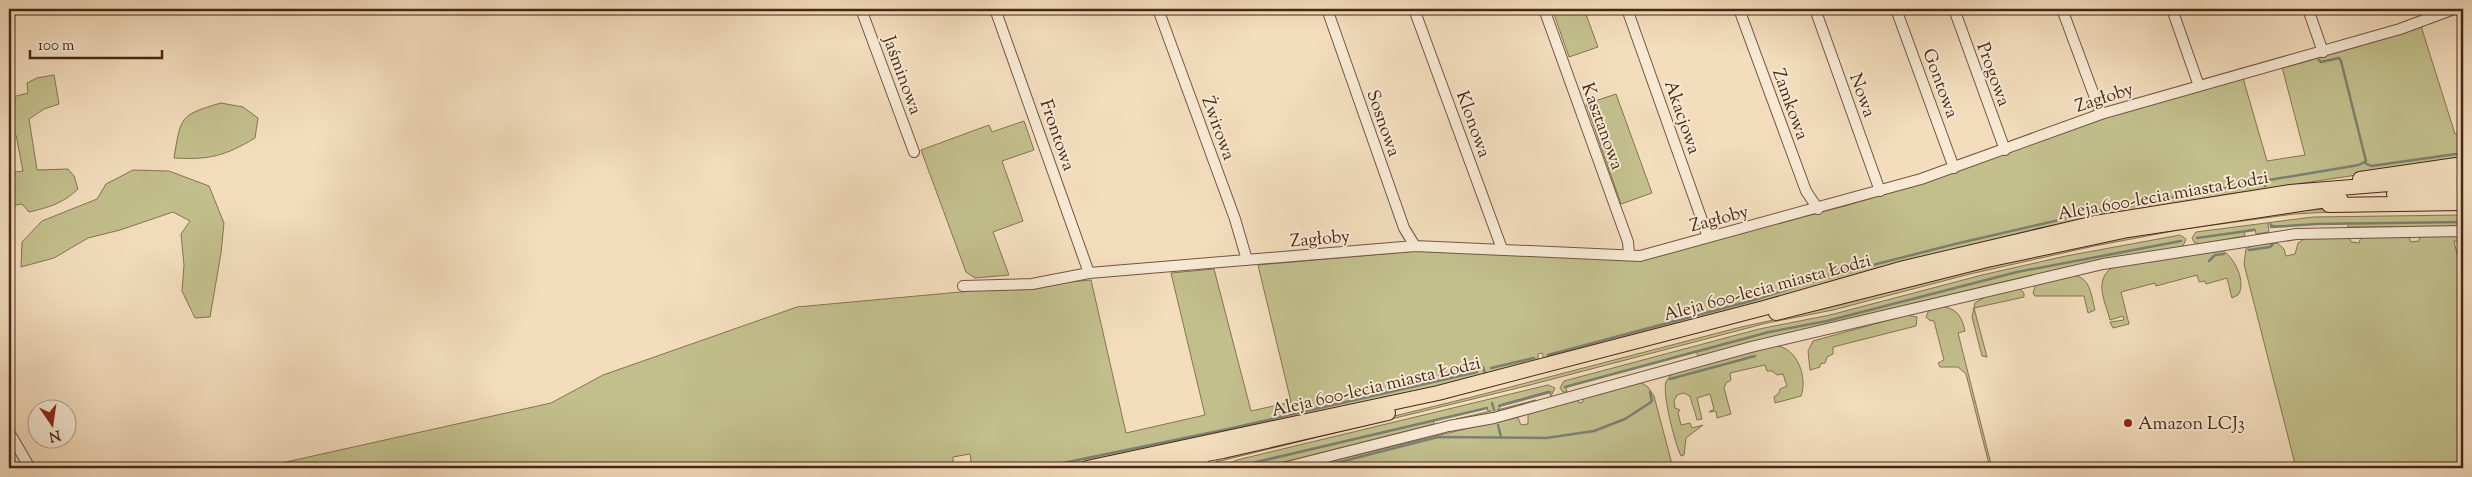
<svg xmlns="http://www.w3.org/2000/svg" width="2472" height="477" font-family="'Sorts Mill Goudy',serif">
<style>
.green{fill:#c2bf8c;stroke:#867352}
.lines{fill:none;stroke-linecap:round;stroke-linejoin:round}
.stream{stroke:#7b8071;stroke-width:2.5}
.minor-casing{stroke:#745440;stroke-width:12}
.major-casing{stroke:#492717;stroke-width:16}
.minor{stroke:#f7e9d4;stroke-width:10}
.major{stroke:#f3ddbd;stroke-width:14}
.poi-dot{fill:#8f2418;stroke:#f7e9d4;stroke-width:2}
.labels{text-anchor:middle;stroke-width:4;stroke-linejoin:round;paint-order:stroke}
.street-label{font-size:18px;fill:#492717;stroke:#f7e9d4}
.poi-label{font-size:18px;fill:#492717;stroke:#f7e9d4;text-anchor:start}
</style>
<rect width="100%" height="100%" fill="#f3ddbd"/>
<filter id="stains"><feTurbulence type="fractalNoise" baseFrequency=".004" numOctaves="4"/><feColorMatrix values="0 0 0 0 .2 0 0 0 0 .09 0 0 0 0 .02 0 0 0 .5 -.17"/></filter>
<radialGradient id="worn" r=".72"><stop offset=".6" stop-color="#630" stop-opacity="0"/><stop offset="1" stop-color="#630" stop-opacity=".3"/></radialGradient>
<path class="green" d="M1568 9H1584L1598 47 1569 57 1554 14Z
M2421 26 2455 134 2463 133V159L2217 196 2039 228 1902 262 1822 284 1767 303 1544 360 1542 353 1538 354V364L1070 468H972L970 454 953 457V468H259L551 403 603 375 797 307 1091 280 1126 433 1205 415 1171 273 1214 269 1251 411 1291 402 1258 265 1417 251 1632 259 1845 206 1937 178 2069 130 2138 107 2243 78 2267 161 2305 155 2282 67Z
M54 75 59 104 44 109 29 119 37 170 68 169 74 176 78 189C64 203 47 208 29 212L22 204 9 206V173L23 171 16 135 9 134V95L12 97 28 93 27 83 37 78Z
M1616 94 1652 193 1621 204 1586 104Z
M221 103 243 107 258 118 255 138C225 156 209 160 174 158 181 117 179 115 221 103Z
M1024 121 1034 150 1002 161 1023 221 993 232 1009 275 975 278 966 272 921 150 989 125 992 132Z
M133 170 169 171 209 186 224 223 221 253 210 317 195 318 182 291 184 265 181 234 190 221 173 212 120 230 88 238 54 258 21 267 22 242 42 221 97 199 106 184Z
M2463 207V210L2330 212 2294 214 2184 229 2094 246 1970 274 1833 310 1767 323 1526 386 1216 462 1220 456 1301 439 1472 397 1737 328 1827 308 1994 265 2141 234 2305 210Z
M2463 215V226L2348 227V223L2272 226V224H2268L2269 232 2256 234 2255 229 2244 231 2245 236 2199 244 2194 242 2192 238 2196 232 2313 217Z
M2180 235 2186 239 2183 246 2069 267 1698 356 1696 351 1566 387 1567 392H1563L1560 388 1564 381 1759 329 1830 315 1982 275 2066 256Z
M2420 236H2463V241H2454L2463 280V468H2296L2244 264 2246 249 2253 245 2277 243 2284 249 2286 256 2295 254 2298 243 2306 238 2349 237 2351 242 2359 243 2361 237H2409L2411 242 2419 241Z
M2221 250C2234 255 2247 283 2238 295L2232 298 2227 278 2206 284 2205 281 2199 282 2197 275 2156 286 2155 283 2121 292 2129 324 2113 328 2110 322 2124 320 2123 316 2110 320C2105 301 2093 280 2113 267Z
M2072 275C2091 277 2091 295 2095 310L2088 313 2084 296H2035L2033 293 2036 284Z
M2019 288 2024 293V297L1974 308 1987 357 1982 356 1972 317 1975 303 1985 297Z
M1944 307C1958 309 1962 318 1965 331L1958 333 1992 468H1990L1966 374 1958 367H1940L1938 363 1944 360 1934 321 1929 320 1926 317 1929 310Z
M1907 315 1917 317 1916 326 1833 347V354L1827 357 1825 363 1820 364V367L1810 370 1808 351 1813 341Z
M1775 346C1797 346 1808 378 1801 396L1775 403 1774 397 1779 393 1780 389 1787 386 1783 374 1777 375 1772 371H1767L1765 365 1730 373 1731 380 1726 383 1724 388 1731 414 1717 418 1716 411 1709 412 1714 409 1710 394 1697 398 1702 419 1697 420C1695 411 1692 405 1690 396L1684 393 1677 395 1674 401 1675 408 1680 410 1678 413 1681 425 1690 423 1692 428 1703 425 1686 438 1684 455 1681 456C1675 444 1662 394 1666 382 1668 377 1673 373 1678 371Z
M1640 382 1648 387 1654 396 1673 468H1303L1515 417 1518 418 1521 425 1528 424V413L1577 399 1579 403 1583 402V398Z
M1548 385 1555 388 1551 396 1549 391 1499 405 1500 408 1497 410 1536 400 1490 414 1456 419 1491 411H1488L1487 408 1433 420 1434 424 1261 468H1217L1237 460Z"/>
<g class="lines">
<path class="stream" d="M2365 163 2371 166 2463 153
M2265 186 2266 182 2269 180 2359 165 2366 161 2341 61 2339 58 2321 62 2319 60
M2271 225V227L2317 224 2463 222
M2197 238 2254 230
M2249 250 2270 247 2273 244
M2209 261 2215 255 2224 254
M1548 355 1754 300 1826 277 1955 244 2098 211 2249 184
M1483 367 1485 373
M1491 368 1534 358
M1670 379 1755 356
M1565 387 1769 332 1827 321 2017 272 2181 241
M1492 403 1494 410
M1499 406 1550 392
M1498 425 1501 437
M1039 468 1228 429 1477 372
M1231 468 1487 408
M1316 468 1438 437 1546 438 1594 431 1625 419 1648 404 1652 401 1650 392"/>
<defs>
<path id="minor" d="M861 9 914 152
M995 9 1089 273
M1158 9 1235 219 1247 260
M1327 9 1404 228 1415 246
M1414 9 1502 249
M1544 9 1628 242 1629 255
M1627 9 1708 237
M1739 9 1806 191 1818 209
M1815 9 1880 191
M1896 9 1954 168
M1954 9 2005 150
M2062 9 2101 114
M2172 9 2199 86
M2308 9 2323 52
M963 286 1032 284 1089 273 1415 246 1640 256 1921 179 2101 114 2400 29 2454 9
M9 432 30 468
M1200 450 1204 468
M1283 468 1449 426 1494 418 1751 347 2103 264 2296 234 2463 231"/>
<path id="major" d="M2360 179 2463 164
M2394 194 2463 190
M2329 205 2463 203
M1776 313 1987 260 2128 230 2340 198
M1087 468 1438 393 1764 308 1904 268 2095 223 2290 192 2463 178
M1129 468 1223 451 1388 413"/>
</defs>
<use href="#minor" class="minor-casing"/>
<use href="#major" class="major-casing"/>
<use href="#minor" class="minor"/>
<use href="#major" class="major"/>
</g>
<circle class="poi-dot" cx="2128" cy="423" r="5"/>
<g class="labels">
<g class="street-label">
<text transform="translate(1994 74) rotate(70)" y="6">Progowa</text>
<text transform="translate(903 75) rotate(70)" y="6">Jaśminowa</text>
<text transform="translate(1941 83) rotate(70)" y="6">Gontowa</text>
<text transform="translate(1863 95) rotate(70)" y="6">Nowa</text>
<text transform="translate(2104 97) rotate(-18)" y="6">Zagłoby</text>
<text transform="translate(1791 104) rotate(70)" y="6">Zamkowa</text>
<text transform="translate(1683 117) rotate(71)" y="6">Akacjowa</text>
<text transform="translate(1384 123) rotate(71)" y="6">Sosnowa</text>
<text transform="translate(1474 124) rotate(70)" y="6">Klonowa</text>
<text transform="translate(1603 126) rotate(70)" y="6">Kasztanowa</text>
<text transform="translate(1219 128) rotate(70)" y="6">Żwirowa</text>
<text transform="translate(1058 135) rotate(71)" y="6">Frontowa</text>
<text transform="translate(2163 195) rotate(-10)" y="6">Aleja 600-lecia miasta Łodzi</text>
<text transform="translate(1719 218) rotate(-15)" y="6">Zagłoby</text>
<text transform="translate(1320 238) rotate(-5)" y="6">Zagłoby</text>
<text transform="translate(1767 287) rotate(-15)" y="6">Aleja 600-lecia miasta Łodzi</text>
<text transform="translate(1376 386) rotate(-13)" y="6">Aleja 600-lecia miasta Łodzi</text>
</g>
<g class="poi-label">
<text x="2138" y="429">Amazon LCJ3</text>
</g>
</g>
<rect width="2472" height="477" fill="none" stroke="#f3ddbd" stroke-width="30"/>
<rect x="10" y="10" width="2452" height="457" fill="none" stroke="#492717" stroke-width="2.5"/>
<rect x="15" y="15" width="2442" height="447" fill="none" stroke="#492717"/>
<g transform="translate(52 424) rotate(167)"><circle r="24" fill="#f7e9d4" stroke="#b19b88"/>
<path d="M0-4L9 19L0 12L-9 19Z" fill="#8f2418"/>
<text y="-8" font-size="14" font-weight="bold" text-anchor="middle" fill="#492717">N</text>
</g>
<path d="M30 50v8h132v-8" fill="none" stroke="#492717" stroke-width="2.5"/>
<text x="38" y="50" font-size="15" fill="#492717" stroke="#f7e9d4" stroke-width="4" paint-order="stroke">100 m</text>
<rect width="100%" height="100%" filter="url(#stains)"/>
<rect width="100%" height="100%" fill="url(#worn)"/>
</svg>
